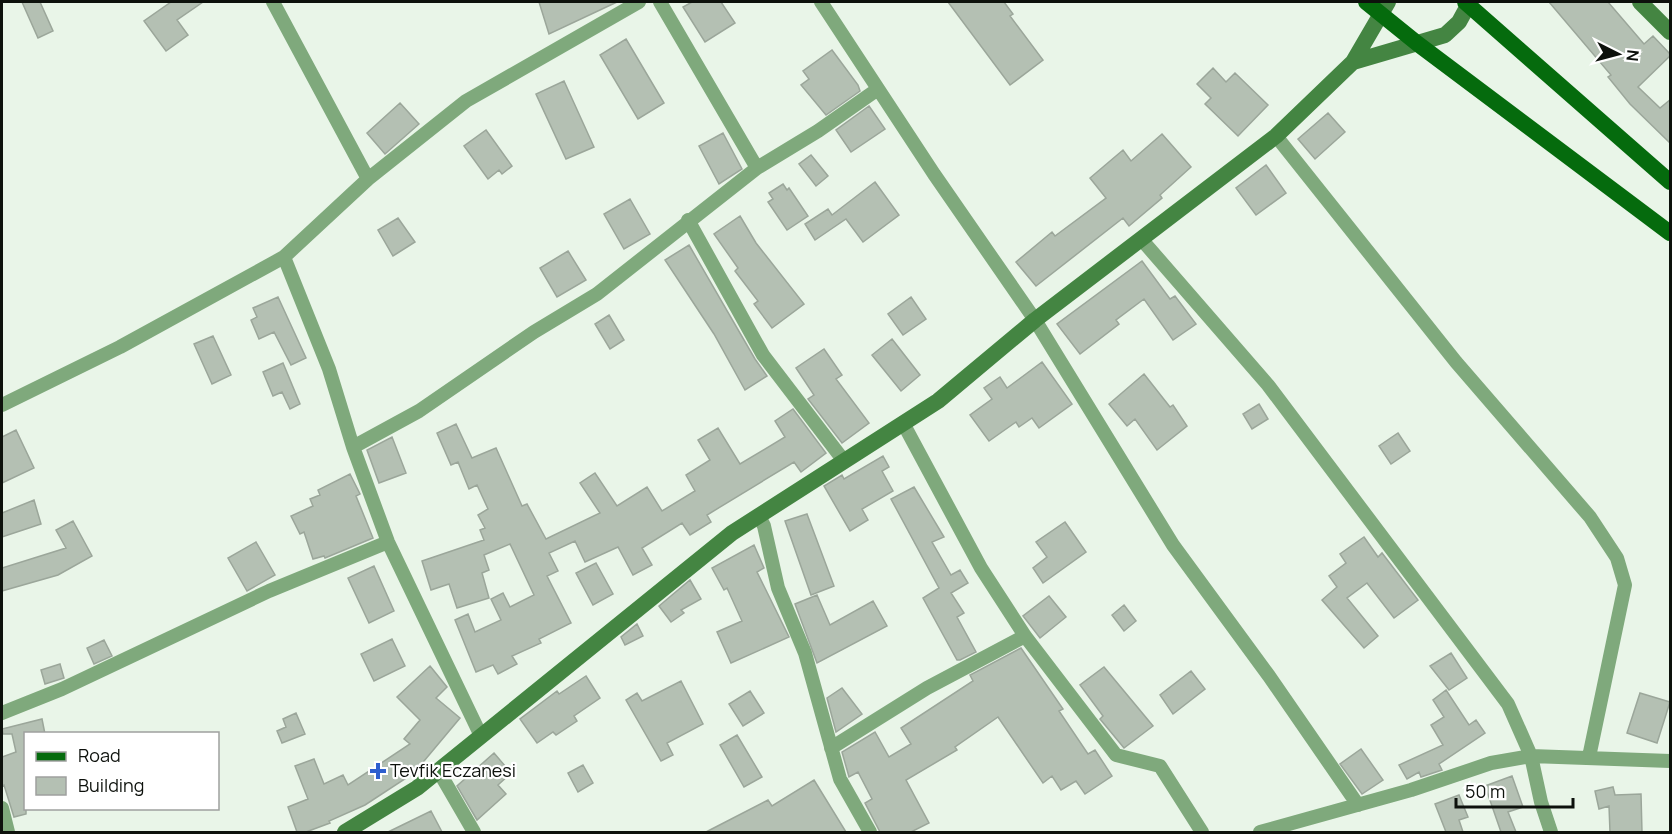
<svg xmlns="http://www.w3.org/2000/svg" width="1672" height="834" font-family="Manrope,sans-serif">
<style>
.building{fill:#b4c0b3;stroke:#9ba69a;stroke-width:1.5}
.lines{fill:none;stroke-linecap:round;stroke-linejoin:round}
.minor{stroke:#7fa97c;stroke-width:14}
.secondary{stroke:#448542;stroke-width:16}
.primary{stroke:#056b0d;stroke-width:16}
.poi-dot{fill:#2e5fce;stroke:#fff;stroke-width:2}
.labels{text-anchor:middle;stroke-width:4.5;stroke-linejoin:round;paint-order:stroke}
.poi-label{font-size:18px;fill:#0d110c;stroke:#fff;text-anchor:start}
</style>
<rect width="100%" height="100%" fill="#e9f5e8"/>
<path class="building" d="M22 2H40L53 31 38 38Z
M171 2H203L177 20 188 35 166 51 144 21Z
M539 2H617L549 34Z
M692 2H721L735 23 705 42 683 7Z
M948 2H1004L1013 14 1010 16 1043 60 1010 85Z
M1549 2H1608L1644 44 1653 36 1671 55 1638 87 1660 108 1671 99V144L1630 104 1608 77 1611 75Z
M626 39 664 103 638 119 600 55Z
M832 50 858 85 860 91 826 115 801 85 809 79 803 71Z
M1213 68 1226 82 1235 73 1268 105 1238 136 1205 104 1211 98 1197 84Z
M564 81 594 147 566 159 536 94Z
M400 103 419 124 385 154 367 133Z
M869 106 885 129 851 152 836 130Z
M1328 113 1345 132 1315 159 1298 139Z
M486 130 512 166 502 174 499 170 488 179 464 146Z
M723 133 742 169 719 184 699 146Z
M1162 134 1191 167 1160 195 1162 198 1129 226 1123 218 1036 286 1016 262 1052 232 1055 236 1106 198 1090 178 1123 150 1131 161Z
M811 155 828 176 816 186 799 164Z
M1266 165 1286 193 1256 215 1236 188Z
M875 182 899 215 863 242 846 219 815 240 805 224 828 209 832 215Z
M783 184 787 190 789 188 808 216 787 230 768 202 773 199 769 193Z
M630 199 650 234 624 249 604 214Z
M740 216 756 243 804 304 772 328 754 304 758 301 735 271 738 268 714 234Z
M398 218 415 242 393 256 378 230Z
M689 245 755 359 767 376 745 390 714 334 665 260Z
M568 251 586 280 557 297 540 268Z
M1142 261 1170 299 1175 296 1196 324 1173 340 1144 299 1116 320 1119 324 1080 354 1057 324Z
M278 297 306 358 291 365 274 332 259 339 251 320 257 317 253 308Z
M911 297 926 319 903 335 888 314Z
M609 315 624 340 610 349 595 324Z
M213 336 231 375 212 384 194 344Z
M892 339 920 375 901 391 872 355Z
M824 349 842 375 836 379 869 423 842 443 808 399 814 395 796 368Z
M1042 362 1072 404 1039 428 1032 418 1019 427 1016 422 989 441 970 415 992 399 984 388 1000 377 1007 388Z
M283 363 300 404 290 409 282 392 273 396 263 372Z
M1144 374 1170 407 1173 405 1187 426 1157 450 1135 419 1127 426 1109 404Z
M1259 404 1268 419 1252 429 1243 414Z
M793 409 826 453 801 472 794 462 707 515 711 522 690 535 682 523 642 548 652 565 633 575 618 547 585 562 575 541 549 553 558 571 547 576 571 623 539 639 541 643 512 656 517 664 498 674 493 665 476 672 455 620 468 614 475 632 501 620 491 599 503 593 510 607 534 595 510 544 484 555 489 570 482 573 489 598 457 608 449 584 431 590 422 561 484 540 480 530 485 528 478 515 488 509 477 485 469 489 458 462 451 465 437 433 456 424 472 458 496 448 522 506 527 504 546 539 600 513 580 483 595 473 617 506 647 487 662 511 695 491 686 475 710 460 698 440 718 428 740 464 785 437 775 421Z
M16 430 34 468 2 483V437Z
M1398 433 1410 451 1391 464 1379 446Z
M392 437 406 473 379 483 367 450Z
M883 456 889 467 882 471 893 491 862 509 868 520 850 531 824 486 842 475 844 479Z
M350 474 360 494 356 496 373 538 325 558 324 556 313 559 304 532 300 534 291 516 313 506 310 499 320 495 318 490Z
M914 487 944 537 932 542 951 575 960 570 968 583 951 593 964 613 957 617 976 652 960 660H957L923 598 939 588 891 499Z
M34 500 41 524 2 537V513Z
M807 514 834 586 811 595 785 521Z
M73 521 92 556 58 575 2 591V568L66 548 56 530Z
M1065 522 1086 552 1043 583 1033 568 1047 557 1036 542Z
M1364 537 1378 557 1382 553 1418 600 1394 618 1367 583 1347 598 1378 636 1364 648 1322 600 1337 587 1329 576 1346 563 1340 554Z
M256 542 275 575 247 591 228 558Z
M754 545 764 568 757 572 789 637 731 663 717 632 742 621 727 588 724 590 712 568Z
M596 563 613 594 593 605 576 573Z
M374 566 394 611 369 623 348 578Z
M690 580 701 599 681 610 684 613 671 622 659 606Z
M817 595 830 625 873 601 887 626 817 663 795 604Z
M1049 596 1066 617 1040 638 1023 616Z
M1124 605 1136 621 1124 631 1112 615Z
M637 624 643 636 625 645 621 637Z
M392 639 405 666 374 681 361 654Z
M104 640 112 656 94 664 87 648Z
M1021 648 1063 709 1059 711 1088 754 1095 750 1112 776 1085 794 1076 781 1061 790 1052 776 1043 783 998 717 955 747 957 750 906 780 929 823 911 832H880L865 803 872 799 858 772 849 777 842 752 875 732 889 757 911 744 901 728 973 681 970 675Z
M1451 653 1467 678 1449 690 1430 666Z
M60 664 64 678 45 684 41 670Z
M430 666 447 687 436 698 460 718 414 773 365 805 329 821 330 823 306 832H297L288 807 308 799 295 766 314 759 324 784 343 775 348 785 410 744 404 739 420 720 397 697Z
M1104 667 1153 726 1124 748 1100 719 1103 716 1080 685Z
M1191 671 1205 689 1173 714 1160 695Z
M586 676 600 698 574 716 577 721 556 735 553 732 537 743 520 719 557 691 559 694Z
M681 681 703 724 667 743 673 755 661 761 626 700 637 693 642 701Z
M842 688 862 714 836 732 827 698Z
M1446 690 1469 725 1476 720 1485 733 1439 764 1442 770 1421 777 1419 772 1407 779 1399 765 1443 745 1431 725 1444 717 1433 700Z
M750 691 764 713 743 726 729 704Z
M1640 693 1670 702 1657 743 1627 733Z
M296 713 305 734 282 743 277 731 286 727 283 719Z
M42 719 45 734H26V814L14 817 4 785 2 786V757L16 752 12 734H3L2 729Z
M737 735 762 777 744 787 720 745Z
M1361 749 1383 780 1362 794 1340 764Z
M494 753 511 773 498 785 506 794 477 820 457 786Z
M583 765 593 783 578 792 568 773Z
M1512 776 1523 807 1508 812 1516 832H1501L1485 786Z
M814 780 846 832H706L768 800 772 806Z
M1613 787 1615 795 1641 794 1642 832H1610L1609 806 1599 809 1595 791Z
M1459 795 1468 817 1459 820 1463 832H1446L1435 804Z
M431 811 442 832H388Z"/>
<g class="lines">
<path class="minor" d="M273 2 368 179
M660 2 757 168
M821 2 934 174 1035 320 1173 545 1269 676 1358 805
M1276 136 1456 362 1590 517 1617 558 1625 585 1589 757
M688 220 763 355 844 461
M1142 240 1268 385 1508 704 1531 756 1541 802 1551 832
M284 257 329 369 353 447 388 542 481 736
M2 405 120 347 284 257 368 179 466 101 639 2
M903 423 981 568 1025 636 1116 755 1160 766 1202 832
M353 447 419 411 534 332 597 294 757 168 818 131 878 89
M759 516 764 526 778 588 805 653 840 779 870 832
M2 713 62 689 269 591 388 542
M831 748 927 688 1025 636
M438 770 474 832
M2 808 8 832
M1260 832 1411 790 1491 763 1531 756 1670 761"/>
<path class="secondary" d="M1640 2 1670 32
M1353 62 1445 35 1459 22 1470 2
M345 832 417 788 732 533 938 401 1035 320 1276 136 1353 62 1388 2"/>
<path class="primary" d="M1366 2 1418 44 1670 233
M1465 2 1670 182"/>
</g>
<path class="poi-dot" d="M375 762h6v6h6v6h-6v6h-6v-6h-6v-6h6z"/>
<g class="labels">
<g class="poi-label">
<text x="390" y="777">Tevfik Eczanesi</text>
</g>
</g>
<rect width="1672" height="834" fill="none" stroke="#0d110c" stroke-width="6"/>
<rect x="24" y="732" width="195" height="78" fill="#ffffff" stroke="#9ea09e" stroke-width="1.5"/>
<rect x="36" y="752" width="30" height="9" fill="#056b0d" stroke="#9ea09e" stroke-width="1.5"/>
<text x="78" y="762" font-size="18" fill="#0d110c">Road</text>
<rect x="36" y="777" width="30" height="18" fill="#b4c0b3" stroke="#9ea09e" stroke-width="1.5"/>
<text x="78" y="792" font-size="18" fill="#0d110c">Building</text>
<g transform="translate(1618 54) rotate(96)" stroke="#ffffff" stroke-width="4.5" paint-order="stroke">
<path d="M0-4.5L10 22L0 15L-10 22Z" fill="#0d110c"/>
<text y="-9" font-size="16" font-weight="bold" text-anchor="middle" fill="#0d110c">N</text>
</g>
<path d="M1456 798v9h117v-9" fill="none" stroke="#0d110c" stroke-width="3"/>
<text x="1465" y="798" font-size="18" fill="#0d110c" stroke="#ffffff" stroke-width="4.5" paint-order="stroke">50 m</text>
</svg>
